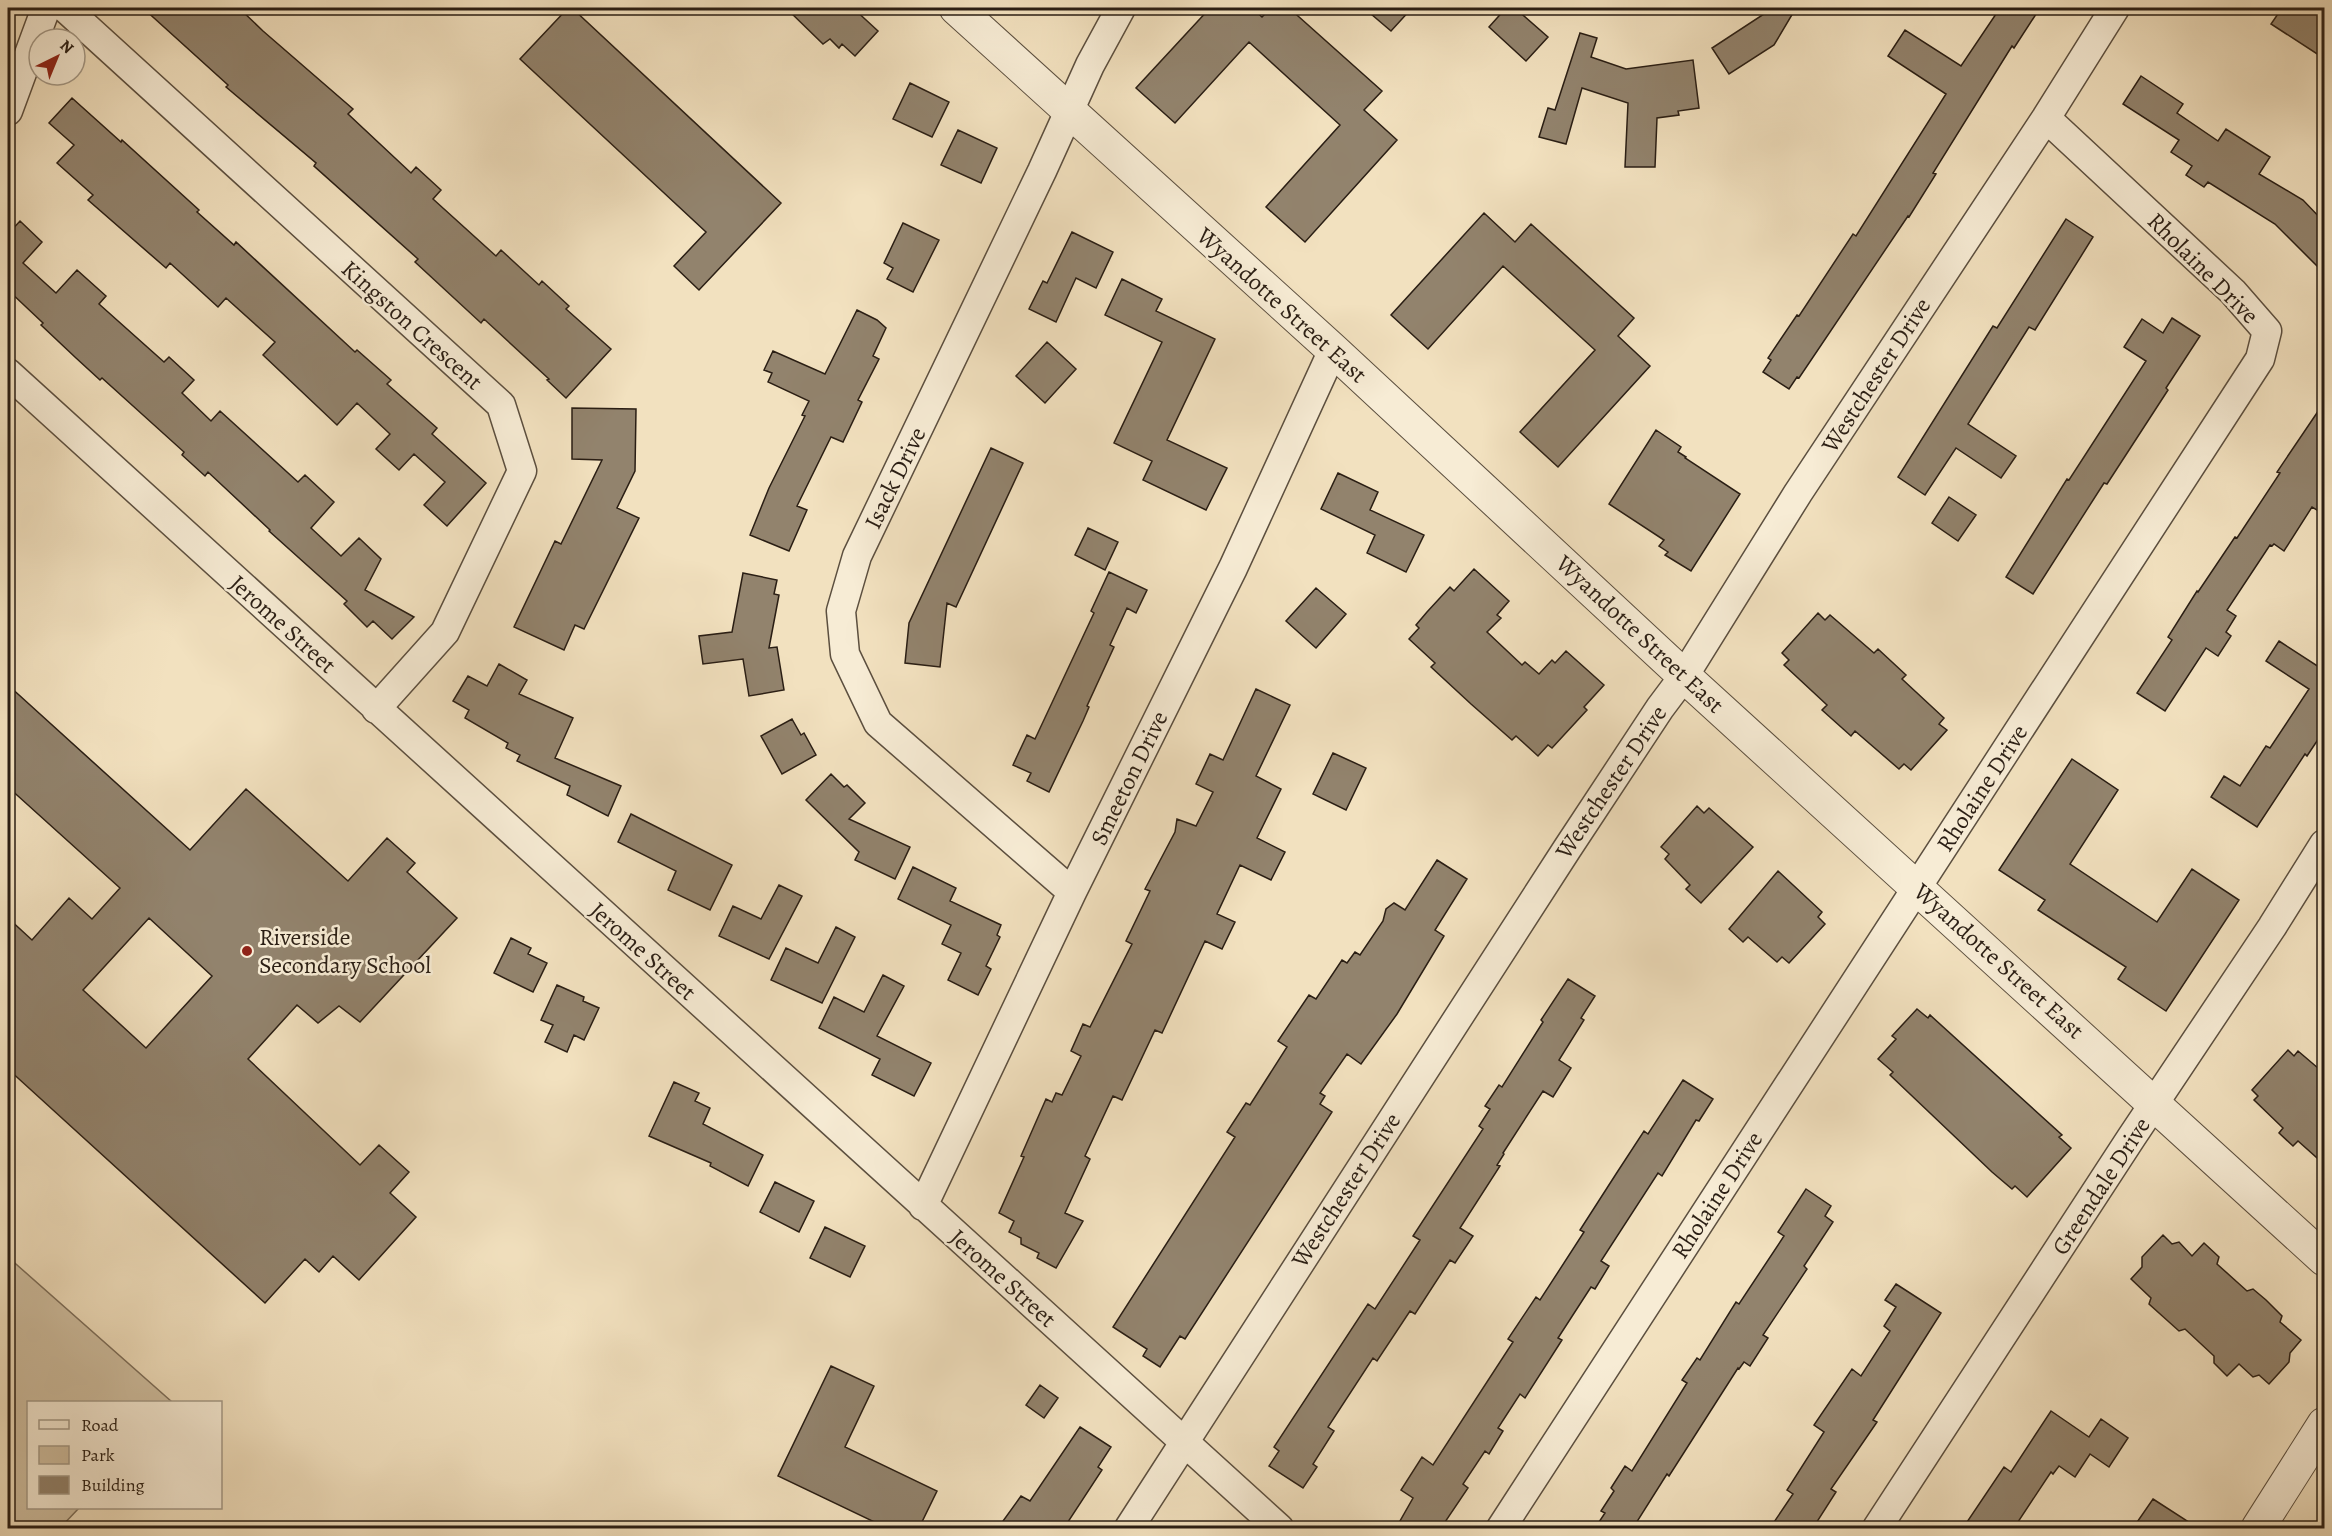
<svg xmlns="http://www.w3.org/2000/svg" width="2332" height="1536" font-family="Alegreya,serif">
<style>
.green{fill:#d0c0a2;stroke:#7d6f5b;stroke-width:1.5}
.building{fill:#92836d;stroke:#2a1e14;stroke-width:1.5;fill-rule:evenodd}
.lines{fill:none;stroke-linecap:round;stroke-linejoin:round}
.minor-casing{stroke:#5c4f3f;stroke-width:31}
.tertiary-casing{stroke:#5c4f3f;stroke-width:35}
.minor{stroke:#f7ecd5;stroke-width:28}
.tertiary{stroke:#f7ecd5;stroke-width:33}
.poi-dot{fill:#8f2418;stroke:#f7ecd5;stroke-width:2}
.labels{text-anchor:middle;stroke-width:5;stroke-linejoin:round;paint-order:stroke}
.street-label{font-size:24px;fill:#2a1e14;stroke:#f7ecd5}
.poi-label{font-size:24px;fill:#2a1e14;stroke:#f7ecd5;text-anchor:start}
</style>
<rect width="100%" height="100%" fill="#f2e1bf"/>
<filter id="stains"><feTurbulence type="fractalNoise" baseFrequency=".00333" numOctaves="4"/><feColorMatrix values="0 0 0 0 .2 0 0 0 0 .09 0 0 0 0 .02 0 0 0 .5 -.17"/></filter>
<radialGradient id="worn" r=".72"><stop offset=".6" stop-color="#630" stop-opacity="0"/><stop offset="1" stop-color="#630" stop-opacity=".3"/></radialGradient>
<path class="green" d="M8 1257 172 1402H28V1508H79L60 1528H8Z"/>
<path class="building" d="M143 8H239L263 31 353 109 348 114 411 173 416 167 441 190 433 199 496 256 501 250 539 285 542 281 569 306 566 309 611 349 566 398 547 380 549 379 484 319 481 323 415 262 418 259 314 166 316 163 226 87 228 85Z
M568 8H572L781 203 699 290 674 266 706 232 520 59Z
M786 8H853L878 31 855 56 842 44 839 48 830 39 823 44Z
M1210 8H1252L1262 17 1271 8H1289L1382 91 1364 110 1397 140 1305 242 1266 207 1340 125 1249 42 1175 123 1136 88Z
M1364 8H1412L1391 31Z
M1506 8H1515L1548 37 1526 61 1489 27Z
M1773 8H1796L1774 45 1729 74 1712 48Z
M2000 8H2040L2014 48 2012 46 1933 173 1936 174 1909 217 1908 216 1799 378 1797 377 1789 389 1763 372 1771 360 1768 358 1797 315 1799 316 1853 234 1856 236 1946 94 1888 56 1905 30 1961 66Z
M2282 8H2308L2325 19V59L2271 24Z
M1580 33 1597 38 1591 57 1626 69 1693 60 1699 108 1678 111 1679 115 1657 118 1655 167H1625L1628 103 1582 88 1566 144 1539 137 1548 108 1555 110Z
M2141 76 2183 104 2177 113 2218 141 2226 129 2270 157 2259 174 2303 200 2325 223V274L2275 224 2208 182 2204 187 2186 175 2192 166 2171 152 2179 140 2123 104Z
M910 83 949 102 932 137 893 119Z
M72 98 121 142 122 140 199 210 197 212 234 245 236 242 355 352 357 350 391 380 387 384 437 428 432 434 486 483 447 526 424 505 445 482 414 454 399 470 376 449 390 434 357 403 337 425 263 355 275 342 226 298 218 307 170 263 166 268 88 200 93 195 57 163 74 145 49 123Z
M958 130 997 148 981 183 941 165Z
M1484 213 1515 242 1531 224 1634 318 1618 336 1650 366 1558 467 1520 432 1595 350 1503 266 1428 349 1391 315Z
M2066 219 2093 237 2035 330 2029 327 1968 424 2016 456 2001 478 1956 448 1925 495 1898 477 1993 326 1997 328Z
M20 221 42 242 23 263 56 293 77 270 106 296 99 304 164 362 169 357 194 380 182 393 211 421 220 411 298 482 305 475 334 502 311 528 341 556 359 538 381 559 365 590 414 617 392 639 373 621 367 627 344 604 347 601 269 531 270 530 208 472 205 476 182 455 184 452 102 378 100 380 76 358 41 325 43 323 8 290V234Z
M903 223 939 240 913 292 887 279 893 268 884 263Z
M1072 232 1113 252 1096 288 1076 278 1056 322 1029 309 1043 281 1047 283Z
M1122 279 1162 299 1156 311 1215 339 1167 440 1227 468 1206 510 1143 480 1152 461 1114 443 1162 342 1105 315Z
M857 310 877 320 886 328 873 356 879 359 858 400 862 402 843 442 831 437 797 506 807 510 789 551 750 535 769 488 805 416 802 415 809 401 768 382 772 373 764 370 773 351 825 374Z
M2172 318 2200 336 2166 388 2168 390 2107 484 2104 483 2033 594 2006 577 2067 479 2069 480 2146 361 2124 347 2142 319 2163 333Z
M1047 342 1076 369 1045 403 1016 376Z
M2325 401V515L2312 507 2284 551 2274 544 2272 546 2270 545 2227 610 2236 616 2226 632 2231 636 2218 656 2206 648 2165 711 2137 693 2172 640 2168 637 2197 591 2198 592 2235 537 2237 538 2280 473 2277 472Z
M572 408 636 409 635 471 617 508 639 518 584 629 575 625 564 650 514 627 555 541 561 544 602 460 572 459Z
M1656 430 1681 447 1678 452 1686 457 1685 458 1740 494 1691 571 1665 555 1668 552 1659 546 1664 540 1609 504Z
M991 448 1023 463 956 607 947 603 940 667 905 663 909 623Z
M1338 473 1378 492 1370 510 1424 535 1406 572 1367 553 1375 535 1321 509Z
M1949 497 1976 515 1958 541 1932 523Z
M1088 528 1118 542 1105 570 1075 555Z
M1474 569 1509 601 1497 615 1501 618 1487 632 1522 665 1525 662 1539 674 1552 660 1555 663 1566 651 1604 685 1584 707 1587 710 1552 748 1548 745 1538 756 1516 736 1512 740 1471 704 1431 667 1435 663 1409 639 1419 628 1416 625 1427 612 1450 587 1454 591Z
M1109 572 1147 590 1136 613 1127 608 1110 645 1114 647 1087 706 1089 707 1083 721 1049 792 1027 781 1031 773 1013 765 1027 735 1035 739 1094 613 1091 611Z
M743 573 777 580 774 594 779 595 769 648 777 647 784 690 749 696 743 659 703 664 699 636 732 632Z
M1316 588 1346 614 1316 648 1286 621Z
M1818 613 1825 620 1830 615 1874 653 1878 649 1906 675 1902 679 1944 718 1939 724 1947 730 1911 770 1904 764 1899 769 1855 731 1851 736 1822 710 1827 705 1784 665 1789 660 1782 653Z
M2279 641 2322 669 2325 666V729L2307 756 2305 754 2257 827 2211 797 2224 776 2240 786 2266 746 2270 748 2309 689 2266 661Z
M499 664 527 680 519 694 573 718 555 758 621 786 608 816 567 795 570 786 517 761 520 755 506 748 508 743 465 718 469 710 453 701 468 676 487 686Z
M8 685 190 850 246 789 348 881 387 838 415 863 407 872 457 918 360 1022 339 1006 318 1023 297 1005 248 1059 360 1165 379 1145 409 1172 390 1193 416 1217 359 1280 333 1256 319 1272 305 1259 265 1303 8 1069V918L32 940 69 898 92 919 120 888 8 787ZM149 918 212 976 146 1048 83 990Z
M1256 689 1290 705 1256 776 1281 789 1257 838 1285 852 1271 880 1240 865 1217 914 1235 922 1222 949 1205 941 1162 1033 1155 1030 1122 1100 1113 1096 1085 1156 1090 1159 1065 1213 1083 1221 1056 1268 1037 1258 1039 1253 1021 1244V1238L1009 1232 1014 1221 999 1213 1024 1157 1021 1156 1046 1099 1052 1102 1056 1093 1062 1095 1081 1056 1071 1051 1083 1024 1090 1027 1132 944 1126 941 1150 891 1145 889 1175 832 1177 819 1196 826 1213 792 1196 784 1210 754 1223 760Z
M792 719 801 735 804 733 816 755 782 774 761 736Z
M1333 753 1366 768 1346 810 1313 794Z
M2072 759 2118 790 2070 864 2157 922 2192 869 2239 900 2166 1011 2118 979 2126 967 2038 910 2045 900 1999 870Z
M831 774 844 787 847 785 865 803 849 819 910 847 895 879 855 860 859 852 806 800Z
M1697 806 1704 813 1709 808 1753 847 1701 903 1686 889 1690 885 1665 859 1669 854 1661 847Z
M631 814 732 865 710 910 668 890 676 871 618 842Z
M1437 860 1467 879 1435 930 1444 936 1397 1014 1361 1064 1347 1054 1320 1093 1325 1096 1320 1104 1332 1112 1185 1339 1180 1336 1160 1367 1143 1356 1147 1349 1113 1327 1235 1137 1227 1132 1246 1103 1250 1105 1287 1047 1278 1041 1309 995 1316 999 1342 960 1347 963 1355 952 1360 955 1383 921 1386 909 1394 903 1405 910Z
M913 867 956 888 950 901 1001 925 997 935 1000 937 986 966 991 969 978 995 948 980 961 953 942 944 951 925 898 899Z
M1778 871 1822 912 1818 917 1825 924 1789 963 1782 957 1777 962 1748 937 1743 942 1729 929Z
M779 885 802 896 769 959 719 936 733 906 761 919Z
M836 927 855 937 822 1003 771 980 786 948 818 963Z
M511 938 531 948 528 954 547 963 533 992 494 973Z
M883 975 904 986 877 1036 931 1063 914 1096 872 1075 880 1059 819 1028 834 997 864 1012Z
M1568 979 1595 996 1581 1018 1584 1020 1559 1060 1571 1068 1553 1097 1543 1091 1503 1153 1504 1154 1497 1165 1500 1166 1460 1228 1473 1236 1455 1263 1450 1260 1415 1314 1410 1311 1377 1361 1373 1358 1328 1427 1334 1431 1313 1464 1317 1467 1303 1488 1269 1466 1279 1451 1274 1447 1368 1304 1375 1309 1420 1240 1413 1236 1483 1129 1479 1126 1490 1109 1485 1106 1499 1085 1502 1087 1543 1022 1541 1020Z
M557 985 584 997 583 1001 599 1008 584 1040 574 1035 567 1052 545 1042 553 1025 541 1020Z
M1917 1009 1928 1018 1930 1015 2062 1135 2059 1137 2071 1148 2027 1197 2015 1186 2012 1189 1992 1172 1890 1075 1893 1072 1878 1059 1896 1039 1892 1036Z
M2288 1050 2294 1056 2298 1051 2325 1074V1165L2298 1141 2293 1146 2279 1133 2283 1128 2254 1100 2258 1096 2252 1090Z
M1683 1080 1713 1099 1699 1121 1696 1120 1662 1176 1658 1173 1601 1261 1609 1266 1595 1289 1591 1287 1558 1338 1562 1340 1525 1398 1520 1394 1498 1428 1503 1431 1489 1454 1485 1451 1463 1484 1468 1488 1441 1528H1396L1413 1498 1401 1490 1422 1457 1433 1465 1513 1342 1508 1339 1536 1297 1540 1300 1584 1232 1580 1230 1616 1174 1644 1131 1648 1134Z
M674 1082 699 1093 695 1101 710 1108 703 1124 763 1155 748 1186 710 1166 711 1163 649 1136Z
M775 1182 814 1201 799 1232 760 1212Z
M1806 1189 1831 1206 1825 1216 1833 1222 1804 1266 1807 1269 1763 1335 1768 1338 1750 1366 1744 1362 1739 1369 1738 1368 1669 1476 1667 1474 1633 1528H1595L1605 1513 1601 1511 1614 1491 1611 1488 1625 1466 1632 1471 1687 1383 1682 1380 1697 1358 1700 1360 1736 1302 1739 1304 1784 1236 1778 1232Z
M825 1227 865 1246 850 1277 810 1258Z
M2163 1235 2172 1244 2179 1242 2192 1256 2204 1243 2219 1257 2217 1264 2247 1291 2253 1289 2266 1300 2282 1316 2280 1322 2301 1340 2290 1353 2289 1362 2269 1384 2259 1375 2253 1377 2239 1364 2227 1376 2214 1363V1356L2185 1329 2179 1331 2149 1304 2151 1298 2131 1279 2142 1267V1257Z
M1896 1284 1941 1313 1873 1420 1877 1422 1831 1489 1836 1492 1813 1528H1770L1793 1494 1787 1490 1824 1432 1814 1425 1852 1369 1861 1376 1890 1331 1884 1326 1896 1307 1885 1300Z
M831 1366 874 1386 845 1447 937 1491 919 1528H887L778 1476Z
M1040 1385 1058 1398 1044 1418 1026 1405Z
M2051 1411 2089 1437 2101 1419 2128 1438 2109 1467 2090 1454 2075 1477 2059 1466 2053 1474 2051 1472 2014 1528H1963L2004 1467 2011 1472Z
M1080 1427 1111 1447 1098 1467 1102 1470 1064 1528H998L1021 1496 1030 1501Z
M2153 1499 2198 1528H2133Z"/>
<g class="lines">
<defs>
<path id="minor" d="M65 8 501 405 522 471 445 632 376 709
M8 111 46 8
M8 373 1279 1528
M1072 892 878 723 845 654 841 611 857 556 1042 171 1090 65 1121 8
M923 1206 1072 892 1233 568 1333 350
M1129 1528 1567 849 1660 708 1684 676 1798 493 2046 118 2115 8
M1501 1528 2260 359 2267 331 2233 292 2046 118
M1877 1528 2131 1138 2272 927 2324 844"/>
<path id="tertiary" d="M956 8 1333 350 1684 676 2324 1259
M2258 1528 2324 1424"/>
</defs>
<use href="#minor" class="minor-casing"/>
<use href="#tertiary" class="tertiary-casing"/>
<use href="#minor" class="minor"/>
<use href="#tertiary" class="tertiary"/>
</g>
<circle class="poi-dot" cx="247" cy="951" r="6"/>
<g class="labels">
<g class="street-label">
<text transform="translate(2203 268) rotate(45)" y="8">Rholaine Drive</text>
<text transform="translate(1282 305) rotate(42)" y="8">Wyandotte Street East</text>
<text transform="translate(412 325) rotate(42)" y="8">Kingston Crescent</text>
<text transform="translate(1876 375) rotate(-57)" y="8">Westchester Drive</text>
<text transform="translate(895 478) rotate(-64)" y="8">Isack Drive</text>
<text transform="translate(283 624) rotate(42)" y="8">Jerome Street</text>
<text transform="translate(1640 634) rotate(43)" y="8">Wyandotte Street East</text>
<text transform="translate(1129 778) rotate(-64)" y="8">Smeeton Drive</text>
<text transform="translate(1611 782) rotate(-56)" y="8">Westchester Drive</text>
<text transform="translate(1982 788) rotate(-57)" y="8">Rholaine Drive</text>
<text transform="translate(643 951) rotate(42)" y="8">Jerome Street</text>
<text transform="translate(1999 961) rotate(42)" y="8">Wyandotte Street East</text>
<text transform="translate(2101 1186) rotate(-57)" y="8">Greendale Drive</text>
<text transform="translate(1346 1190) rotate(-57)" y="8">Westchester Drive</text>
<text transform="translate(1717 1195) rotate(-57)" y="8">Rholaine Drive</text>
<text transform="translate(1003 1278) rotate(42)" y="8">Jerome Street</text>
</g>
<g class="poi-label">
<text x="259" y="945">Riverside<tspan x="259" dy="28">Secondary School</tspan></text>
</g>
</g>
<rect width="2332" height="1536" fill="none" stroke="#f2e1bf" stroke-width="30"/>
<rect x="9" y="9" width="2314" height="1518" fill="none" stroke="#2a1e14" stroke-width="3"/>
<rect x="15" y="15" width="2302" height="1506" fill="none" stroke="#2a1e14" stroke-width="1.5"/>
<rect x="27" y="1401" width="195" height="108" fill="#f7ecd5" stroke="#a59a88" stroke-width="1.5"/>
<rect x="39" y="1420" width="30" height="9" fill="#f7ecd5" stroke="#a59a88" stroke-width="1.5"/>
<text x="81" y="1431" font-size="18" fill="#2a1e14">Road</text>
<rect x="39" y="1446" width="30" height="18" fill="#d0c0a2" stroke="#a59a88" stroke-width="1.5"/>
<text x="81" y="1461" font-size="18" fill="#2a1e14">Park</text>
<rect x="39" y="1476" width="30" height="18" fill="#92836d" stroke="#a59a88" stroke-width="1.5"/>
<text x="81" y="1491" font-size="18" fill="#2a1e14">Building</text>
<g transform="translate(57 57) rotate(43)"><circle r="28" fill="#f7ecd5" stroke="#a59a88" stroke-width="1.5"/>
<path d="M0-4.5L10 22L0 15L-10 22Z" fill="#8f2418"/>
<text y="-9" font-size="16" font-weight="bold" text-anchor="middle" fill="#2a1e14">N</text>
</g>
<rect width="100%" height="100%" filter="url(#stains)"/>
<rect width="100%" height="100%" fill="url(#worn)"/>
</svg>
